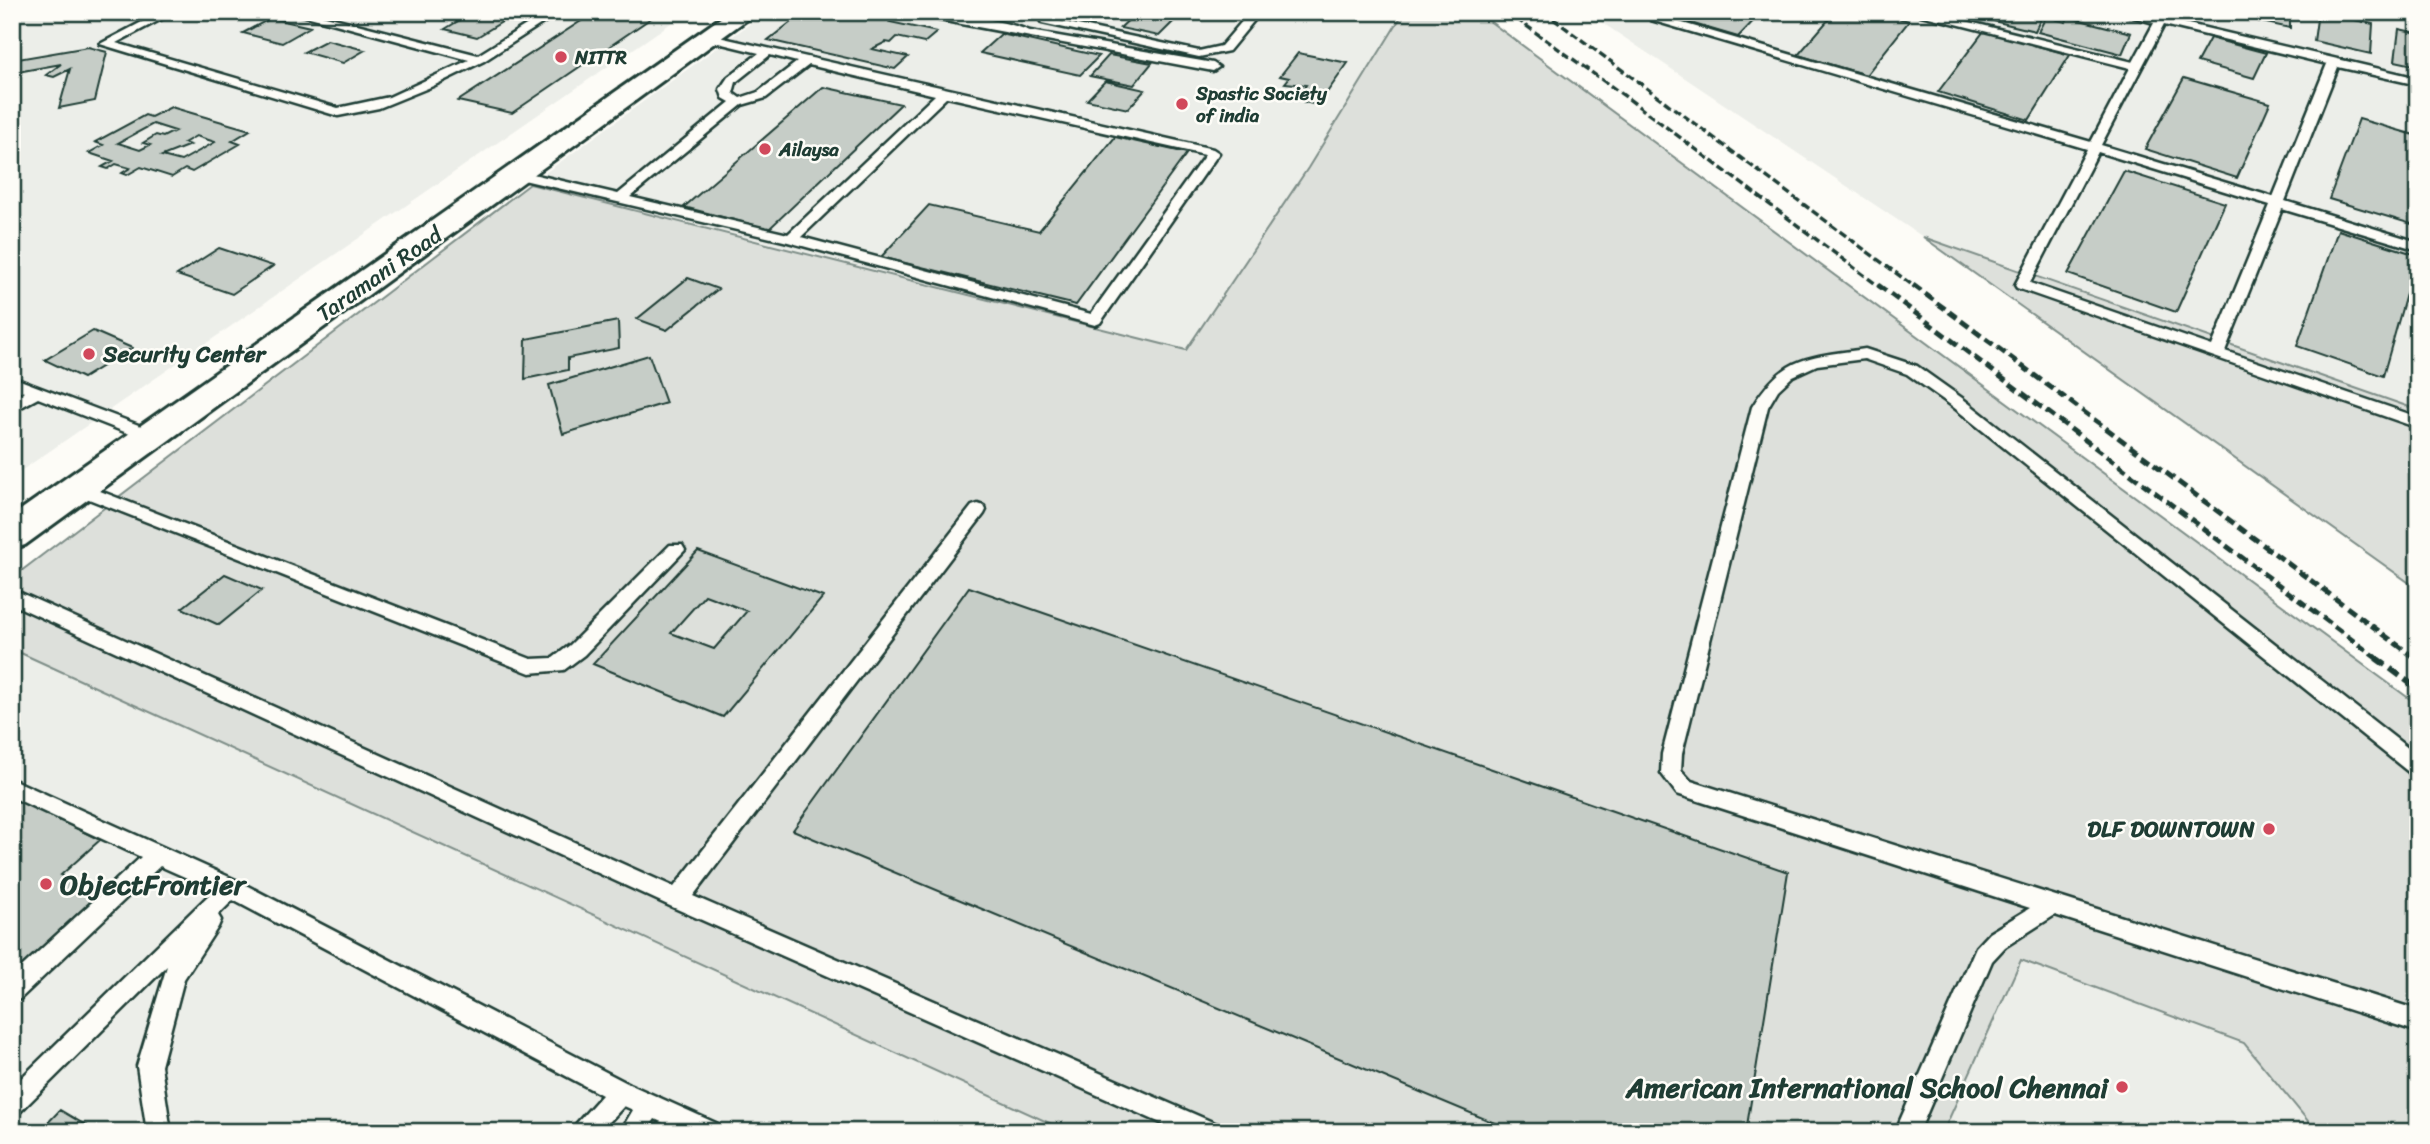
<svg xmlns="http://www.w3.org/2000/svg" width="2430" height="1144" font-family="Sriracha,sans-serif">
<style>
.built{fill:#eceee9}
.green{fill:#dde0db;stroke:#7e8e88;stroke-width:2}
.building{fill:#c6cdc7;stroke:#1f3d34;stroke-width:2;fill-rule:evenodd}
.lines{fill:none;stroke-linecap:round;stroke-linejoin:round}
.service-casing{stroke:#1f3d34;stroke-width:5}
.tertiary-casing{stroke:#1f3d34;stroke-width:6}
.service{fill:#fdfcf7;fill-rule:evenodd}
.tertiary{fill:#fdfcf7;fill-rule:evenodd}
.rail-far2{stroke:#1f3d34;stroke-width:3.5;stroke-dasharray:8 3.5;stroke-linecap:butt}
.rail-far1{stroke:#1f3d34;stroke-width:5;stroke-dasharray:10 5;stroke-linecap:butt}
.rail{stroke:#1f3d34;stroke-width:6;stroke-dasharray:12 6;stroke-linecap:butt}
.poi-dot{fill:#d1495b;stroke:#fdfcf7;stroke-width:2.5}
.labels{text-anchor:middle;stroke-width:5;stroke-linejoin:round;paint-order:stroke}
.far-poi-label{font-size:19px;font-weight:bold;fill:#1f3d34;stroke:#fdfcf7;text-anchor:start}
.street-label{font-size:23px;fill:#1f3d34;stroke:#fdfcf7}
.poi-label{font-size:23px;font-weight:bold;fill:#1f3d34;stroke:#fdfcf7;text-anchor:start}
.near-poi-label{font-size:28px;font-weight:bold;fill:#1f3d34;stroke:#fdfcf7;text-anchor:start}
</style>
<rect width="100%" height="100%" fill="#fdfcf7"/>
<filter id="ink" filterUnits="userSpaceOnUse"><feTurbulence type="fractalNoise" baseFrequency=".0143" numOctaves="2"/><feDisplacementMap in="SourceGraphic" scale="14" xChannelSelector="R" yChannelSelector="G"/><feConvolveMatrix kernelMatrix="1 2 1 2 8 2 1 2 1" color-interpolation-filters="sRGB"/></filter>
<g filter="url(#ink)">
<path class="built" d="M12 12H687L12 477Z
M766 12H1404L1308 168 1186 350 530 184Z
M1586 12H2418V410L1923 237Z
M12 649 1069 1132H12Z
M2021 960 2244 1043 2317 1132H1943Z"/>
<path class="green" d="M1404 12H1477L2418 705V1132H2317L2244 1043 2021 960 1943 1132H1069L12 649V578L530 184 1186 350 1308 168Z
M1923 237 2418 410V589Z"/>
<path class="building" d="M473 12H518L477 37 445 29Z
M595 12H660L512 113 458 101Z
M804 12H846L869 17 875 12H889L899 14 890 22 937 32 924 43 897 37 891 43 886 42 872 49 908 57 895 69 768 40Z
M1675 12H1762L1738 37 1670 17Z
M1835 12H1876L1909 21 1866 75 1798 55Z
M1975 12H2044L2035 31 1973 16Z
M2239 12 2290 13V28L2238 17Z
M2318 12 2373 24 2371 54 2314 41Z
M1136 13 1174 21 1159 36 1120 28Z
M2046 17 2066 22 2068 17 2131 33 2122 54 2038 32Z
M271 18 310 27 282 43 243 33Z
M2399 29 2418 33V66L2395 61Z
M1984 31 2070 55 2029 120 1938 92Z
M1001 34 1099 56 1080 75 980 53Z
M2210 38 2266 53 2254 78 2197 62Z
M327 40 365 50 343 63 304 52Z
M88 47 107 52 95 101 59 108 70 69 54 77 46 75 61 64 12 73V60Z
M1298 53 1348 63 1318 105 1304 102 1308 97 1299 95 1306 85 1285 83 1289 78 1280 76Z
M1109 55 1152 63 1134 85 1090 76Z
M2184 78 2270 103 2237 178 2145 149Z
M1105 81 1145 90 1128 109 1087 100Z
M823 87 901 104 769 229 684 207Z
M171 107 250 130 232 141 240 144 192 172 185 169 172 177 141 167 127 175 122 173 130 168 116 164 108 169 102 167 113 161 89 153 103 145 95 142 145 115 151 117ZM153 124 175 131 163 137 156 135 143 143 150 145 140 150 118 143ZM196 136 215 142 181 161 162 156 190 145 184 143Z
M2359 119 2418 136V226L2329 199Z
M1115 137 1187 153 1076 305 881 257 929 205 1039 231Z
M2124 171 2225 203 2176 312 2068 274Z
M2338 230 2417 255 2383 376 2297 346Z
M219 248 273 266 232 294 177 275Z
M688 278 718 289 667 330 637 319Z
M618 321 619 348 568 358V370L525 379 526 339Z
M93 331 132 348 83 378 45 360Z
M649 355 666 403 563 434 549 385Z
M698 551 823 597 723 717 593 664ZM705 595 747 611 714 649 671 633Z
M225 574 262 590 219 625 182 608Z
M969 587 1788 872 1746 1132H1516L793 830Z
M12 796 100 840 61 875 99 894 12 975Z
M60 1110 97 1132H39Z
M649 1122 671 1132H642Z"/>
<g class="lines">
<defs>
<path id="service" d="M161 12H175L116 43 338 108 389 97 469 60 291 12H310L478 55 547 12H560L484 61 433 86 379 108 338 116 100 44Z
M897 12C937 12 992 16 1030 31L1213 63 1219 67 1213 71Z
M1040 12H1052L1050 19 1199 51 1221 46 1250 12H1261L1229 51 1199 57 1042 23 1037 16Z
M1654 12H1665L1662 17 2091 142 2130 68 1909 12H1929L2133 62 2154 23 2116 12H2136L2157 17 2159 12H2170L2167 19 2418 78V85L2338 67 2285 201 2418 242V250L2282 209 2225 351 2418 417V428L2017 288 2015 285 2087 149 1651 20 1649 18ZM2164 25 2327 64 2273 197 2101 145ZM2098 152 2270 205 2212 346 2030 283Z
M710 35 1213 149 1219 153 1100 323 1095 325 788 242 515 178V172L520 171 618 194 730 102 723 98 720 89 728 77 759 53 706 40 704 38ZM770 55 797 62 758 92 740 98 733 93 736 82ZM809 65 935 95 788 234 630 197 742 105 766 98ZM947 97 1205 155 1091 314 801 237Z
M1865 349 1917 366 1962 398 2418 756V776L2411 774 1952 406 1907 374 1864 359 1817 365 1793 376 1778 390 1768 407 1682 754 1681 770 1691 781 2418 1010V1032L2055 915 2005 947 1992 961 1919 1132H1895L1976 947 1989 933 2030 908 1677 794 1661 773 1662 754 1752 407C1784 355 1809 357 1865 349Z
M12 377 157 432 159 436 151 441 145 440 38 398 12 412V400L24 392 12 388Z
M77 482 531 659 553 658 570 645 670 545H682L685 550 584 655 564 670 530 673 71 492 69 488Z
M978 504 984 506 986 510 984 514 693 896 1217 1124 1221 1132H1181L670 906 12 604V589L674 887 972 506Z
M12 779 238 881 629 1084 718 1124 722 1132H682L655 1119 646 1132H620L633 1110 624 1106 600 1132H572L576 1124 602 1095 233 900 218 915 221 920 218 927 184 979 161 1066 171 1132H147L137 1066 167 966 20 1112 12 1116V1087L214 890 160 866 20 999 12 1002V976L141 857 12 797Z"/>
<path id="tertiary" d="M729 12H757L25 545 12 549V516Z"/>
</defs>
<use href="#service" class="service-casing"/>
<use href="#tertiary" class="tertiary-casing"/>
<use href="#service" class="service"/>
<use href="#tertiary" class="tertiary"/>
<path class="rail-far2" d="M1507 12 1626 97 1880 287
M1544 12 1915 287"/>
<path class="rail-far1" d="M1878 285 2379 660
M1913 285 2418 660"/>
<path class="rail" d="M2376 658 2418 689
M2415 658 2418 660"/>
</g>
</g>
<g class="poi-dot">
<circle cx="561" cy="57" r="7"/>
<circle cx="1182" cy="104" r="7"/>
<circle cx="765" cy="149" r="7"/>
<circle cx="89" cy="354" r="7"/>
<circle cx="2269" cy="829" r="7"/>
<circle cx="46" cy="884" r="7"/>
<circle cx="2122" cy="1087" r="7"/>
</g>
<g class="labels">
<g class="far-poi-label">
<text x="575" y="64">NITTR</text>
<text x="1196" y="100">Spastic Society<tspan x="1196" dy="22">of india</tspan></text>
<text x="779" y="156">Ailaysa</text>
</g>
<g class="street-label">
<text transform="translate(379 274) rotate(-35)" y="8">Taramani Road</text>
</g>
<g class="poi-label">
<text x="103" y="362">Security Center</text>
<text x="2255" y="837" text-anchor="end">DLF DOWNTOWN</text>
</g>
<g class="near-poi-label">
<text x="60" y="894">ObjectFrontier</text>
<text x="2108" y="1097" text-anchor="end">American International School Chennai</text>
</g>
</g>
<rect width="2430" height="1144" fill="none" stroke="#fdfcf7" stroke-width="42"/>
<rect x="21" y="21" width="2388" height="1102" fill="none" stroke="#1f3d34" stroke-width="2.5" filter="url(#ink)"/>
</svg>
